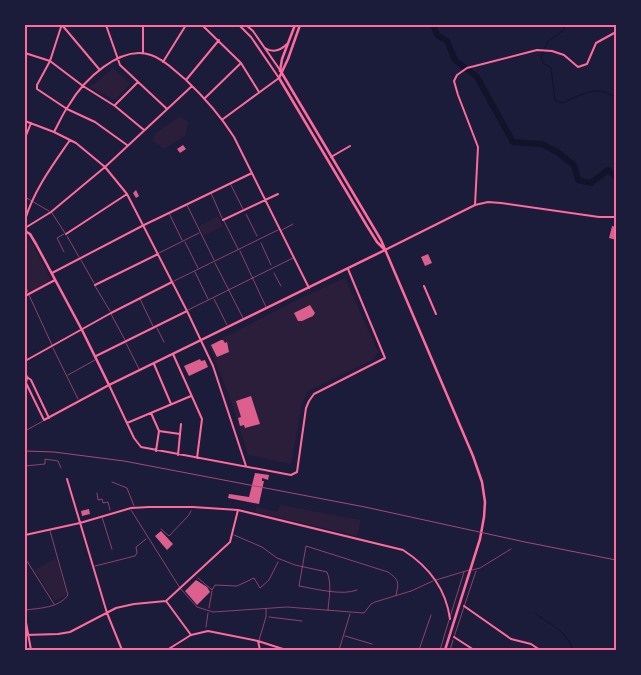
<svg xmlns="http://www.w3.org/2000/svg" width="641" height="675" font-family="Overpass,sans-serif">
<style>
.green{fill:#2a1e3b}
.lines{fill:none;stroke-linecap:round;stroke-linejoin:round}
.stream{stroke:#12122b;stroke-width:1}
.river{stroke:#12122b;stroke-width:6}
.building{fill:#dd5f8e}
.path{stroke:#ff6b9d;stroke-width:0.5}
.service{stroke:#ff6b9d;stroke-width:0.5}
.minor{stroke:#ff6b9d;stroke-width:2}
.tertiary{stroke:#ff6b9d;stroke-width:2}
.secondary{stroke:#ff6b9d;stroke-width:2.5}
.rail{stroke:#a44b75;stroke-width:1}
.neatline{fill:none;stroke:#ff6b9d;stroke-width:2}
</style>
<rect width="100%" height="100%" fill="#1b1b3a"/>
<path class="green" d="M113 68 130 84 115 100 90 87Z
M181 116 188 122 185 136 164 149 153 141 155 133Z
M218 216 223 226 204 236 199 226Z
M25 235 34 246 51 280 29 292 25 282Z
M345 278 378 352 374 359 308 391 302 403 291 464 248 455 229 395 209 345 303 297Z
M280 505 361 520 357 536 255 512 256 507 277 512Z
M56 558 66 591 65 596 55 601 34 570Z"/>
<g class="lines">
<path class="stream" d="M564 25V30L548 41 541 57 543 63 551 68 555 100 562 103C571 99 591 89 600 91 606 92 611 95 616 97
M535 613C549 624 566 630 572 648L569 650"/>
<path class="river" d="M433 25 437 35 447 41 455 60 477 77 513 142 542 144 557 152 574 165 578 180 591 183 608 170 616 177"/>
</g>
<path class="building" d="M183 145 186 149 180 153 177 149Z
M136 190 139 196 136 198 133 193Z
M612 226 616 227V240L609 238Z
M428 254 432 263 425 266 421 257Z
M310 305 315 313 313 316 302 321H298L294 313Z
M221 340H223L225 343 227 342 229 352 217 357 211 345Z
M200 359 201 361 205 360 208 367 189 376 184 366Z
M251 396 260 424 245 428 244 425 240 426 238 418 241 417 236 401Z
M255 473 269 475 268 480 262 478V481H264L259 504 228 498 229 494 249 497Z
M89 509 90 514 82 516 81 511Z
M161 531 173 544 167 550 155 536Z
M196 580 207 587 210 592 197 605 185 591Z"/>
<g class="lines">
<path class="path" d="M246 214 257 236
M261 243 271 265
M274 273 281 286
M25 466 45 464V459L58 461 61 468
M97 493 98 500 102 499 103 503 108 502 110 510
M161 529 169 536 189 515 191 511
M198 578 212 590 215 585 237 586 254 578 260 588 269 580 278 562
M209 608 212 591
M269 617 302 621
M206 627 208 613"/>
<path class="service" d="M231 185 243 209
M211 193 222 218
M25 197 49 211
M187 205 214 260
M52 213 65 233
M169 213 182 240
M224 221 238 249
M282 230 293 224
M64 234 57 238 64 252
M67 236 79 257
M185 242 198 268
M240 251 266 307
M159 253 199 233
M81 260 94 283
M215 263 243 318
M195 272 208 299
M174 281 278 230
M25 285 28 292
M95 286 110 311
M29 295 52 345
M140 299 153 326
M214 299 227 325
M188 310 293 258
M111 314 125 340
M157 328 164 342
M126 343 139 369
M53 348 78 399
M68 375 95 360
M25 431 43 421
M112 482 127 488 134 506
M131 510 180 588 197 607 213 612 287 607 364 613 371 604 375 602 411 591 433 581
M102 517 112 549
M234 535 262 547 277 558 295 565 327 572C332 584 329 597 328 610
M25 558 54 604
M95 566 135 556 137 553 136 547 146 539
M472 570 480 568 511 549
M436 580 469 570
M357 590C343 596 316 589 299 586L306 546 388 572C399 580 399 582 396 595
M25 610C40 608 59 608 68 595L50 531
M450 617 464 572
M345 636 372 644
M454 637 476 571
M259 640 266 617V609
M339 650 350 614
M419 650 431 615
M440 650 449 620
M450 650 453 640"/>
<path class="minor" d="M62 25 99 69
M64 25 61 27 50 61 37 85V89L67 109 95 122 127 145
M106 25 120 65 167 109
M202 25 241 63 259 92
M25 53 50 61 83 86 115 106 144 130
M143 53V25
M163 62 186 25
M186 80 219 40
M205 98 241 63
M115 105 138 82
M223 119 279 78
M25 121 54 132 76 143 105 167 127 194 187 311 213 366 246 466
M54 132C59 123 63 113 69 105 83 81 120 44 151 55 164 59 175 71 185 79 204 97 220 115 234 137L309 288
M25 138 31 123
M331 157 350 146
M475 205 478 147 458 95 454 81 457 75 467 68 537 50 552 51 564 55 578 67 587 64 596 43 616 32
M25 220C34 190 52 166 70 140
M223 220 278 194
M25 228 51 212 105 167 192 86
M66 234 127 194
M52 273 144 225 252 173
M95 285 158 254
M424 286 436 314
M25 296 55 280
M173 354 202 419 197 458
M96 356 187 311
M25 361 111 313 172 282
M154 364 171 404
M109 385 134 438 141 447 291 475 297 472 306 408 309 401 314 394 385 358 348 269
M151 413 159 431 156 451
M127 423 191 396
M159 431 180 434
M178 455 181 424
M67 479 107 613 122 650
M25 535 80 523 131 508 149 507H193L238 510 403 550C428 566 446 589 450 619
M166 601 191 635
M464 606 511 639 531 644 540 650
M25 617 31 650
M25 635 58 634 70 632 116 608 134 604 166 601 230 542 238 510
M454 637 474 650"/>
<path class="tertiary" d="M239 25 251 37 279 78
M246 25 253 31 280 70
M265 48C273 53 280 51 287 44
M385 250 475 205 488 202 501 203 599 217H616
M25 372 27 377 31 380 49 418
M27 377 26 383 44 420 109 385
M258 641 260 650
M167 650 191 635 208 631 258 641 286 650"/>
<path class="secondary" d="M280 70 381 240 473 456 482 482 485 502 484 517 480 539 445 650
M280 71 282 59 295 25
M279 78 367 226 377 242 384 249
M279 78 288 59 300 25
M25 231 30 234 36 244 82 330 109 385 385 250"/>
<path class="rail" d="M25 451 54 452 124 461 365 507 525 542 616 560"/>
</g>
<rect width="641" height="675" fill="none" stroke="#1b1b3a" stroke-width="52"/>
<rect x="26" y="26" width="589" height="623" class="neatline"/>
</svg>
